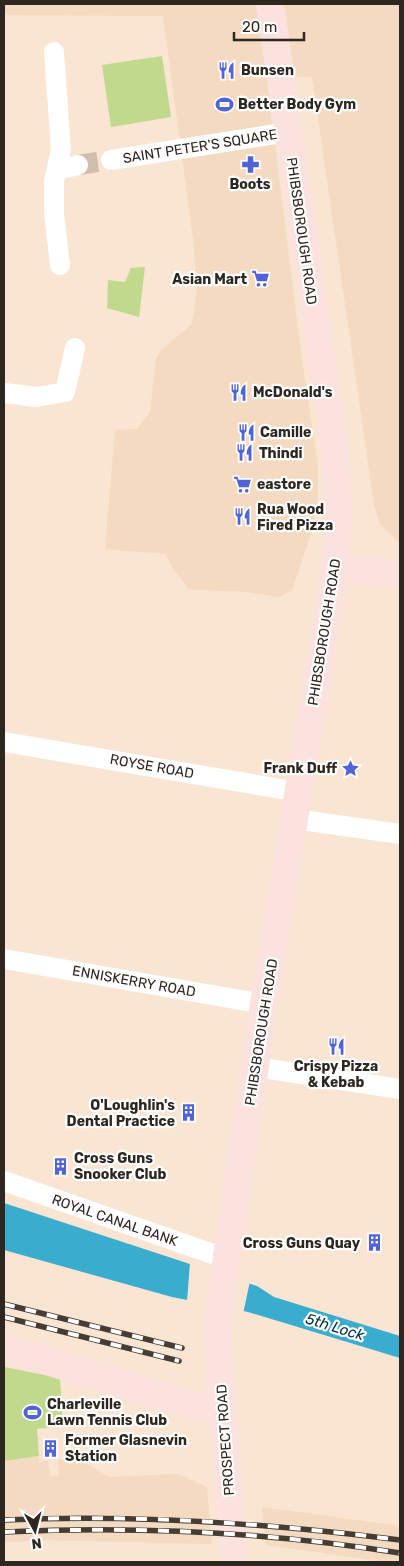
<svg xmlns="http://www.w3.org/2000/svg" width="404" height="1566" font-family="Rubik,sans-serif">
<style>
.built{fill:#f4dac1}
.green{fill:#c1d98d}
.water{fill:#3aadcf}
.pier{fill:#f9e5d1}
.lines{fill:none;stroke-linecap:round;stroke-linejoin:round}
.street-tunnel{stroke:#d0bfad;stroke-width:20;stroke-dasharray:20 10;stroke-linecap:butt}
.street{stroke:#fff;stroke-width:20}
.secondary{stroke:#fce2de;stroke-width:28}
.rail-casing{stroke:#453c33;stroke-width:5.5}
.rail{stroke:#fff;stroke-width:4;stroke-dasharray:11;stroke-linecap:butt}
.labels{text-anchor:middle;stroke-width:4.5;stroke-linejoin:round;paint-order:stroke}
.poi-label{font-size:14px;font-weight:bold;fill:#2e271f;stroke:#fff;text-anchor:start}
.street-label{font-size:14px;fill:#2e271f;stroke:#fff}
.water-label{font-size:15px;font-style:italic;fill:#003240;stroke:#fff}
</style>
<rect width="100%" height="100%" fill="#f9e5d1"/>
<path class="built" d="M4 4H400V544L380 524 374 505 312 76 267 80 301 353 318 465V496L314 525 292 590 280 597 238 591 189 590 172 567 166 554 105 549 115 430 137 429 150 412 156 359 161 350 192 324 197 290 193 239 163 16 4 15Z
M65 1455H69L70 1459 82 1461 109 1477 179 1474 207 1487 212 1544 41 1540 4 1543V1461L39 1456V1462L48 1461 50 1476 59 1475 58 1460 66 1459Z
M262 1507 400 1526V1562H386L266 1545Z"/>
<path class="green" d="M162 56 171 117 111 127 102 65Z
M145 267 139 317 107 308 108 280 125 282 131 268Z
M4 1367 60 1378 63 1426 37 1429 39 1456 4 1461Z"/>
<path class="water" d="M4 1203 257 1286 274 1297 400 1336V1358L248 1312 172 1297 4 1250Z"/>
<path class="pier" d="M190 1262 250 1281 243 1314 187 1302Z"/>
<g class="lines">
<path class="street-tunnel" d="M78 165 111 160"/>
<path class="street" d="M54 52 61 150 54 181V213L60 265
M111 160 288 132
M58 166 66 168 78 165
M4 393 36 397 65 392 75 348
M4 742 299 792
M295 819 400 834
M4 959 264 1004
M256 1067 400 1089
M4 1181 227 1259"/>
<path class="secondary" d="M335 567 400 574
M4 1348 200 1407 223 1406
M234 1562 218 1344V1318L264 1004 335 567 339 515 335 451 270 4"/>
<defs>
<path id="rail" d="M4 1304 182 1348
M4 1317 179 1361
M4 1520C138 1514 267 1523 400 1540
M4 1532C136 1526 269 1532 400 1553"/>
</defs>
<use href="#rail" class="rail-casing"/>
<use href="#rail" class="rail"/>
</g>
<defs>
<symbol id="restaurant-bare" viewBox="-9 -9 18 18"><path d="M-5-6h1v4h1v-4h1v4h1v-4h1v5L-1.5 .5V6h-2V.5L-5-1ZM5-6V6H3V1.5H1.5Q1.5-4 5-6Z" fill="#5163d9" stroke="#fff" stroke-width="2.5" paint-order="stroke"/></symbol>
<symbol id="stadium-bare" viewBox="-9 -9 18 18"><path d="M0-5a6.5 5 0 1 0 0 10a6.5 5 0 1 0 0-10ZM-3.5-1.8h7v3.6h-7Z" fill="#5163d9" stroke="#fff" stroke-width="2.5" paint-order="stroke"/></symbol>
<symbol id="pharmacy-bare" viewBox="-9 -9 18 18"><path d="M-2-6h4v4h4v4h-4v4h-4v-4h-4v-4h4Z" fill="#5163d9" stroke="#fff" stroke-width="2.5" paint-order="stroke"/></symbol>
<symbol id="supermarket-bare" viewBox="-9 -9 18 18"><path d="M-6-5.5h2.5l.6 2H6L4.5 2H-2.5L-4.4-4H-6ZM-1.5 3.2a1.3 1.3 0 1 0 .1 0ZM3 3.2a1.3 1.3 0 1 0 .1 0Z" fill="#5163d9" stroke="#fff" stroke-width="2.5" paint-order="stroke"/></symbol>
<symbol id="sight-bare" viewBox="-9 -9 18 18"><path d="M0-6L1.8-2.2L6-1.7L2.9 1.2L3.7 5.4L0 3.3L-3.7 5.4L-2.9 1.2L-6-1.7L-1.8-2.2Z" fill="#5163d9" stroke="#fff" stroke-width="2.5" paint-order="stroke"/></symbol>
<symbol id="building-bare" viewBox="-9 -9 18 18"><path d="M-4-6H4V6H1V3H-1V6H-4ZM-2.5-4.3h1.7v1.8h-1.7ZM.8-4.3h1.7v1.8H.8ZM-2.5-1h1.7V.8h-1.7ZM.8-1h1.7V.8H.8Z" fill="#5163d9" stroke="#fff" stroke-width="2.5" paint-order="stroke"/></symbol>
</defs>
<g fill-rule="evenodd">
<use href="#restaurant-bare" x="214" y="58" width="25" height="25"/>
<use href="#stadium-bare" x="212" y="92" width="25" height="25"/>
<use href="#pharmacy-bare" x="238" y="152" width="25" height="25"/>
<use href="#supermarket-bare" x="248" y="266" width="25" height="25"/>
<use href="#restaurant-bare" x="226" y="380" width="25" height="25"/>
<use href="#restaurant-bare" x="234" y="420" width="25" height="25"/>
<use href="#restaurant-bare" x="232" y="440" width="25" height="25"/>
<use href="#supermarket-bare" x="230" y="472" width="25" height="25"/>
<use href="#restaurant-bare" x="230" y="504" width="25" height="25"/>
<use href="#sight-bare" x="338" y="756" width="25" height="25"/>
<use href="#restaurant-bare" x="324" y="1034" width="25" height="25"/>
<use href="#building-bare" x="176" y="1100" width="25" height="25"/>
<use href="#building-bare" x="48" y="1154" width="25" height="25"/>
<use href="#building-bare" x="362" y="1230" width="25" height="25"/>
<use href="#stadium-bare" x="20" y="1400" width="25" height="25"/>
<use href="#building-bare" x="38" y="1436" width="25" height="25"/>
</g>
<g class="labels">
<g class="poi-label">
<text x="241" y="75">Bunsen</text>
<text x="238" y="109">Better Body Gym</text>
<text x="250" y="189" text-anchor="middle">Boots</text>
<text x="247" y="284" text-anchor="end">Asian Mart</text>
<text x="253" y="397">McDonald's</text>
<text x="260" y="437">Camille</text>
<text x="259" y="458">Thindi</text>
<text x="257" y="489">eastore</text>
<text x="257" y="514">Rua Wood<tspan x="257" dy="16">Fired Pizza</tspan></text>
<text x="337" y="773" text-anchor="end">Frank Duff</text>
<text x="336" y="1071" text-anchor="middle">Crispy Pizza<tspan x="336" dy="16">&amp; Kebab</tspan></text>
<text x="175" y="1110" text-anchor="end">O'Loughlin's<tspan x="175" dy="16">Dental Practice</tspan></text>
<text x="74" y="1163">Cross Guns<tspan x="74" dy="16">Snooker Club</tspan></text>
<text x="360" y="1248" text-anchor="end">Cross Guns Quay</text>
<text x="47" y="1409">Charleville<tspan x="47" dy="16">Lawn Tennis Club</tspan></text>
<text x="65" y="1445">Former Glasnevin<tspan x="65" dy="16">Station</tspan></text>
</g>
<g class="street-label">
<text transform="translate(200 146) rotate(-9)" y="5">SAINT PETER'S SQUARE</text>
<text transform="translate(302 231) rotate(82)" y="5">PHIBSBOROUGH ROAD</text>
<text transform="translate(324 632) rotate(-81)" y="5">PHIBSBOROUGH ROAD</text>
<text transform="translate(152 766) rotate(10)" y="5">ROYSE ROAD</text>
<text transform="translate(134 981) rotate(10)" y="5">ENNISKERRY ROAD</text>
<text transform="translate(261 1032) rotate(-81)" y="5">PHIBSBOROUGH ROAD</text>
<text transform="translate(115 1220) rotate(19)" y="5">ROYAL CANAL BANK</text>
<text transform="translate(225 1440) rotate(-94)" y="5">PROSPECT ROAD</text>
</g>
<g class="water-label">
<text transform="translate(335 1327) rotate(17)" y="5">5th Lock</text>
</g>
</g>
<rect width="404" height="1566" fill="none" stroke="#2e271f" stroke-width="10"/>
<g transform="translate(35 1531) rotate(173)" stroke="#ffffff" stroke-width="4" paint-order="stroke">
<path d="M0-4L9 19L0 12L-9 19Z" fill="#2e271f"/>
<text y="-8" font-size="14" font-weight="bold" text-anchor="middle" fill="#2e271f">N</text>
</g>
<path d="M234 32v8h70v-8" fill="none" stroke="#2e271f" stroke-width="2.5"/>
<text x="242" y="32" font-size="15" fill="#2e271f" stroke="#ffffff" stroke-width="4" paint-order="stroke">20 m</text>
</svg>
